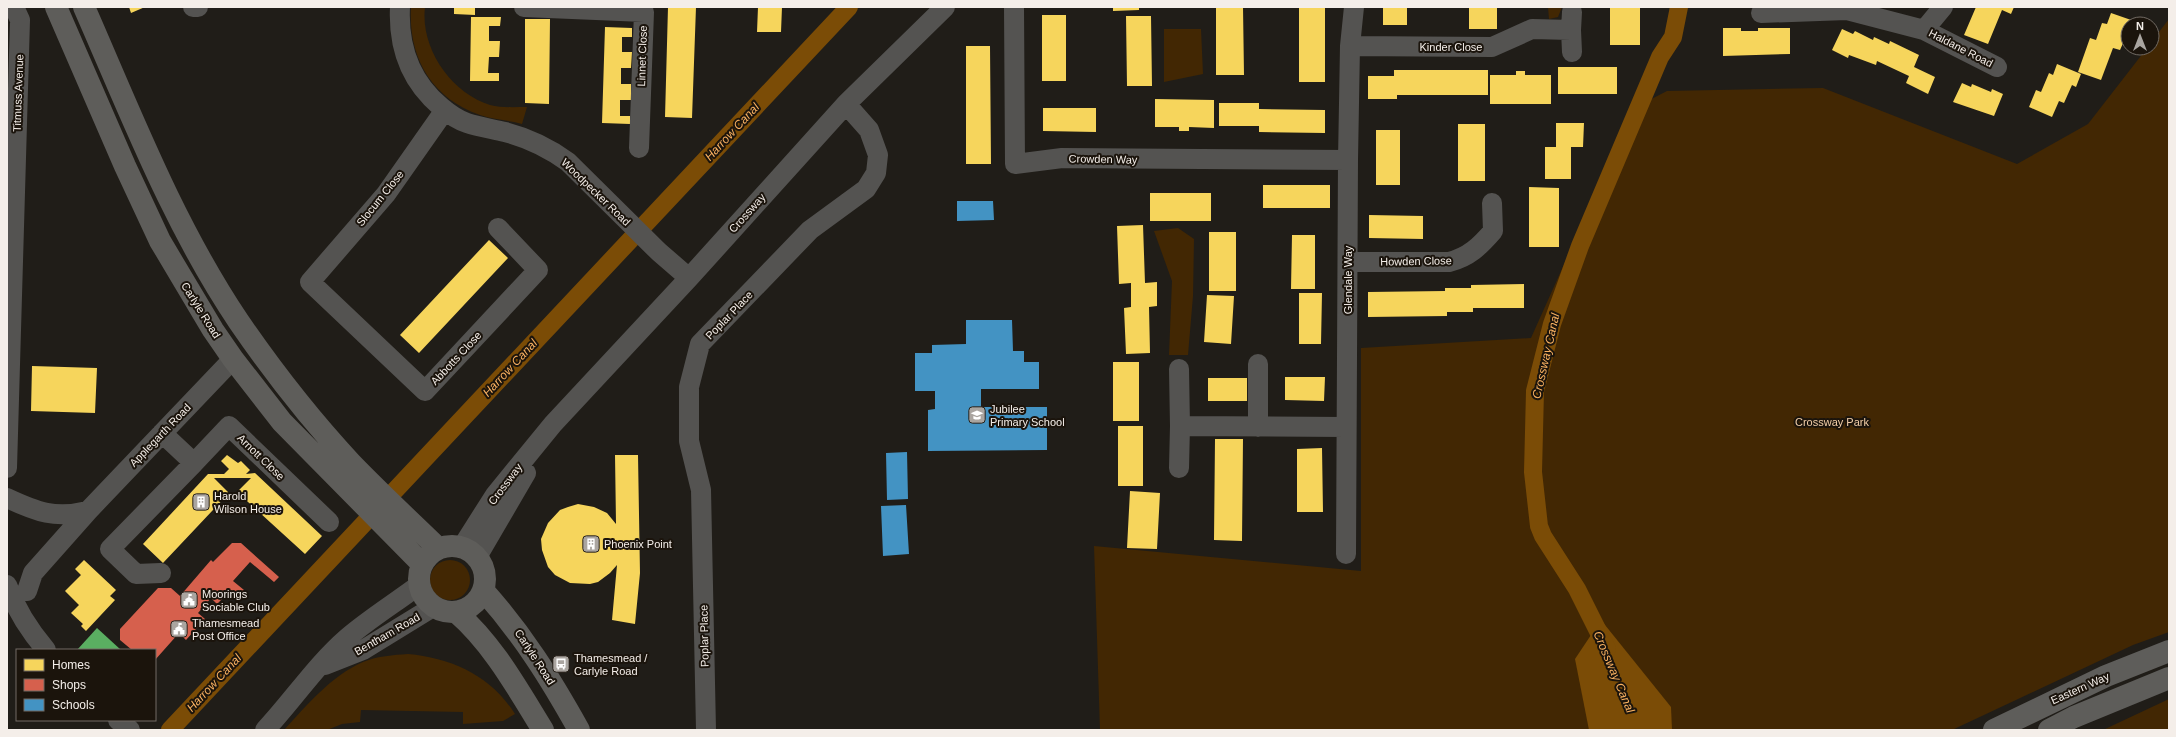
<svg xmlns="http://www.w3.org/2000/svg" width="2176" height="737" font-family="Helvetica,sans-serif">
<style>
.green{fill:#422703}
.water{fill:#7b4c06}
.homes{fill:#f6d55c}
.shops{fill:#d6604d}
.schools{fill:#4393c3}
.public{fill:#5aae61}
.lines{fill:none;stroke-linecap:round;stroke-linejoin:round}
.canal{stroke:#7b4c06;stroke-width:18}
.minor{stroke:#545351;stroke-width:20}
.major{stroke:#5e5d5a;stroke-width:22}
.labels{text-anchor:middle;stroke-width:4;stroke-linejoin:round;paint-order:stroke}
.street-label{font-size:11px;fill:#f4eee9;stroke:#1b140c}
.poi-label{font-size:11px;fill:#f4eee9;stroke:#1b140c;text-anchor:start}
.park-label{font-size:11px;fill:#f2cea8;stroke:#1b140c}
.water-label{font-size:12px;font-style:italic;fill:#f9b161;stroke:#1b140c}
</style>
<rect width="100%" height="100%" fill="#201d18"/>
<path class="green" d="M411 7H425C420 48 451 93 490 105 501 108 515 107 527 107L522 124C509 120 494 120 480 115 431 98 408 57 411 7Z
M1548 7H1562L1558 17 1549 19Z
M2169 19V632L2133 645 1952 730H1100L1094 546 1361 571V348L1531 338 1634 108 1667 91 1823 88 2017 164 2088 124 2147 48H2152V41Z
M1164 29H1201L1203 74 1164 82Z
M1178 228 1194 239 1193 296 1188 355H1169L1172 281 1154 231Z
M430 580a20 20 0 1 1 40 0a20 20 0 1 1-40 0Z
M408 654C452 658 491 676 515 714L503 721 463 724V712L361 710 360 722 342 724 327 730H284C307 705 331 676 363 662 378 656 393 655 408 654Z
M2169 699V730H2103Z"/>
<path class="water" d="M1601 620 1671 707 1672 730H1589L1575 659Z"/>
<path class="homes" d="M129 7H145L131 13Z
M454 7H475V15L454 14Z
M668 7H696L692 118 665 117Z
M758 7H782L781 32H757Z
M1113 7H1139V10L1113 11Z
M1216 7H1243L1244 75H1216Z
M1299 7H1325V82H1299Z
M1383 7H1407V25H1383Z
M1469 7H1497V29H1469Z
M1610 7H1640V45H1610Z
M1976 7H2014L2011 14 2002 10 1988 44 1964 35Z
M2111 13 2134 21 2133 24H2128V32L2120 50 2113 48 2101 80 2078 72 2090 38 2096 40 2102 23 2107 24Z
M1042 15H1066V81H1042Z
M1126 16H1151L1152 86H1127Z
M471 17H501L500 26H489V41H500L499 57H489L488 73H499V81H470Z
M525 19H550L549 104 525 103Z
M605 27 632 28V37H622V52H632L631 68H621V84H631V100H620V116H630V124L602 123Z
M1723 28H1741V31H1758V28H1790V54L1723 56Z
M1842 29 1853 34 1855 31 1873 40 1874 37 1889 44 1890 41 1919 55 1914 67 1935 77 1928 94 1906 83 1909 76 1877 61 1876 65 1849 55 1848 58 1832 50Z
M966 46H990L991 164H966Z
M2057 64 2081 74 2076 87 2072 85 2064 103 2059 101 2052 117 2029 107 2036 90 2041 92 2049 73 2053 75Z
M1558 67H1617V94H1558Z
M1394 70H1488V95H1397V99H1368V76H1394Z
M1516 71H1525V75H1551V104H1490V75H1516Z
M1962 83 1971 87 1972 84 1991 92 1992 89 2003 94 1994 116 1953 102Z
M1155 99 1214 100V128L1189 127V131H1179V127H1155Z
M1219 103H1259V109L1325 110V133L1259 132V126H1219Z
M1043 108H1096V132L1043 131Z
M1556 123H1584L1583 147H1571V179H1545V147H1556Z
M1458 124H1485V181H1458Z
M1376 130H1400V185H1376Z
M1263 185H1330V208H1263Z
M1529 187 1559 188V247H1529Z
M1150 193H1211V221H1150Z
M1369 215 1423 216V239L1369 238Z
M1143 225 1145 283 1157 282V306L1149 307 1150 353 1126 354 1124 308 1131 307V283L1119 284 1117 226Z
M1209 232H1236V291H1209Z
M1292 235H1315V289H1291Z
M489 240 508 258 419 353 400 335Z
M1524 284V308H1473V312H1447V316L1368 317V292L1445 291V288H1471V285Z
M1299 293H1322L1321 344H1299Z
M1207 295 1234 296 1231 344 1204 342Z
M1113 362H1139V421H1113Z
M32 366 97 368 95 413 31 411Z
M1285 377H1325L1324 401 1285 400Z
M1208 378H1247V401H1208Z
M1118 426H1143V486H1118Z
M1215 439H1243L1242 541 1214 540Z
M1322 448 1323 512H1297V449Z
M227 455 238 463 241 461 250 470 246 474 255 473 322 536 305 554 237 492 251 478H214L229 493 163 563 143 544 208 474H224L229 469 221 461Z
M615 455H638L640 573 635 624 612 620 617 565 610 573 598 582 590 584 570 583 555 575 548 567 542 550 541 539 548 523 560 510 568 507 578 504 594 507 607 513 616 524Z
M1130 491 1160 493 1157 549 1127 548Z
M84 560 116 590 110 596 115 600 86 631 81 626 83 624 71 613 79 605 65 591 81 575 75 569Z"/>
<path class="shops" d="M232 543H241L279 577 274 582 250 562 233 581 244 590 235 600 227 594 217 604 211 598 198 613 205 619 186 640 179 633 155 660V650H132L120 640V629L158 588H171L180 596 211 560 213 562Z"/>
<path class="schools" d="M957 201H993L994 220 957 221Z
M966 320H1012L1013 351H1024V362H1039V389H981V407H1047V450L928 451V410L935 409V391H915V353H932V345L966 344Z
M907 452 908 499 887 500 886 453Z
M906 505 909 554 883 556 881 506Z"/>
<path class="public" d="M97 628 121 650H77Z"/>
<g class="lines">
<path class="canal" d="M1607 649 1577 589 1543 536 1539 526 1533 472 1535 391 1552 324 1580 246 1660 57 1673 37 1679 7
M170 730 849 7"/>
<path class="minor" d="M193 7H198
M400 7C398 47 410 81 441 107 448 113 458 120 467 123 479 127 493 129 505 132 528 138 549 148 568 162L659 252 689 278
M524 7 644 12 639 148
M1014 7 1015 164 1062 158 1348 160
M1761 13 1847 10 1924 30 1943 7
M1571 30 1572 52
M1924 30 1997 67
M1350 46 1492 47 1532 29 1571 30 1572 12
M445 110 386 194 310 282 425 391 538 270 498 228
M1349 262H1449C1469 257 1480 246 1493 231L1492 203
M1258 364V427
M1179 369 1180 426
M162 433 194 463 229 426 329 522
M7 468 20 20 14 7
M1179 468 1180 426 1346 427
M7 498C37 512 55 519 88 511L233 359
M462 547 495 495 553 424 689 278 846 104 945 7
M1346 554 1348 160 1350 46 1354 7
M477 557 526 473
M161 573 136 574 110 549 194 463
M7 585C16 610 29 630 46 650
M27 591 33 573 88 511
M325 665 363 650 433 607
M118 720 130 730
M265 730C293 700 316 665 347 638 369 619 395 603 419 585
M706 730 701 490 689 441V387L700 344 810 230 866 189 876 173 878 155 869 130 846 104"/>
<path class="major" d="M56 7 125 166 160 241 213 330 233 359 282 422 422 564
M84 7C131 114 173 224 239 322 272 370 311 420 351 463 379 492 409 520 438 548
M419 579a33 33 0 1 1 66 0a33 33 0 1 1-66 0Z
M483 590C523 635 550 678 579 730
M456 612C493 644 517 688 543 730
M1994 730 2106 676 2169 651
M2049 730 2074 717 2169 678"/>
</g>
<defs>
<symbol id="school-square" viewBox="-11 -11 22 22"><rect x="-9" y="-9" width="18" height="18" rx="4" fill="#aaa5a0" stroke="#1b140c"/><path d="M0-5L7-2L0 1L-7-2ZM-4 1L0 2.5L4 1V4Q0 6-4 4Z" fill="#fff"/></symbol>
<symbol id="building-square" viewBox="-11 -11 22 22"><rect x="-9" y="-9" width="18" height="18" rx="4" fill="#aaa5a0" stroke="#1b140c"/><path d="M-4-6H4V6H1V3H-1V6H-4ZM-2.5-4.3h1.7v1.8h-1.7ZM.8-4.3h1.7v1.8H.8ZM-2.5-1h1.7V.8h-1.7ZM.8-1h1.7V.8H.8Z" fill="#fff"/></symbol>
<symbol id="civic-square" viewBox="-11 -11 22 22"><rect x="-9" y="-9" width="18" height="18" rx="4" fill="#aaa5a0" stroke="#1b140c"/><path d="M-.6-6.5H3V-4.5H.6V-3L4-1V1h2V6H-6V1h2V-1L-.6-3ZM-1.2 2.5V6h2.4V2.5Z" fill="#fff"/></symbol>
<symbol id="bus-square" viewBox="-11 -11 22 22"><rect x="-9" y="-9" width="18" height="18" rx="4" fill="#aaa5a0" stroke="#1b140c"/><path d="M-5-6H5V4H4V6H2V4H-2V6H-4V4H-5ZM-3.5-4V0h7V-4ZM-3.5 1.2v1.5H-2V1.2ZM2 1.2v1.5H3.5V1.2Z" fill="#fff"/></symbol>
</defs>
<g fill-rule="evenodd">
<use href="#school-square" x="967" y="405" width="20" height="20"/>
<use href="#building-square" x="191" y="492" width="20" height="20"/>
<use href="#building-square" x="581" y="534" width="20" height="20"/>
<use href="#civic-square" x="179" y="590" width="20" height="20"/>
<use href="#civic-square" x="169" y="619" width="20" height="20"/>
<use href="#bus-square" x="551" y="654" width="20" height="20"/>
</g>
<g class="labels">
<g class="street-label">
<text x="1451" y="51">Kinder Close</text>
<text transform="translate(1961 48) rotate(27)" y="4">Haldane Road</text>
<text transform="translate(642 56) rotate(-88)" y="4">Linnet Close</text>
<text transform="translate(18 93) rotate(-88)" y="4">Titmuss Avenue</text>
<text transform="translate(1103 159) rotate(1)" y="4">Crowden Way</text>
<text transform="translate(596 192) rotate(44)" y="4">Woodpecker Road</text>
<text transform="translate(380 198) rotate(-51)" y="4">Slocum Close</text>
<text transform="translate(747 213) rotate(-48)" y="4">Crossway</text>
<text transform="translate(1416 261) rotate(-1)" y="4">Howden Close</text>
<text transform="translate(1348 280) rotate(-90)" y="4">Glendale Way</text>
<text transform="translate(201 310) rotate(58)" y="4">Carlyle Road</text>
<text transform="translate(729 315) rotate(-46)" y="4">Poplar Place</text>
<text transform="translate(456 358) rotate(-47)" y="4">Abbotts Close</text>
<text transform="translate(160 435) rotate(-46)" y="4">Applegarth Road</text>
<text transform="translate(261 457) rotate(44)" y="4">Arnott Close</text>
<text transform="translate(505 484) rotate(-53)" y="4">Crossway</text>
<text transform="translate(387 634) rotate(-30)" y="4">Bentham Road</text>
<text transform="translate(704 636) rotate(-91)" y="4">Poplar Place</text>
<text transform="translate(535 657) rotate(57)" y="4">Carlyle Road</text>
<text transform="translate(2080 688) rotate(-24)" y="4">Eastern Way</text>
</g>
<g class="poi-label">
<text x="990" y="413">Jubilee<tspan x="990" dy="13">Primary School</tspan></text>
<text x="214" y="500">Harold<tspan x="214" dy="13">Wilson House</tspan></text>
<text x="604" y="548">Phoenix Point</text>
<text x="202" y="598">Moorings<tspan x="202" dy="13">Sociable Club</tspan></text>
<text x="192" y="627">Thamesmead<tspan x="192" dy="13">Post Office</tspan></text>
<text x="574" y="662">Thamesmead /<tspan x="574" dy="13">Carlyle Road</tspan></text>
</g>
<g class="park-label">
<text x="1832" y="426">Crossway Park</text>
</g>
<g class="water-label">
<text transform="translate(732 132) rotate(-47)" y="4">Harrow Canal</text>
<text transform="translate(1546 356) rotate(-77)" y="4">Crossway Canal</text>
<text transform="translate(510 368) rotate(-47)" y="4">Harrow Canal</text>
<text transform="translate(1614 672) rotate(67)" y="4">Crossway Canal</text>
<text transform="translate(214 683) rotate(-47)" y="4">Harrow Canal</text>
</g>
</g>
<rect width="2176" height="737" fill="none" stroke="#f4eee9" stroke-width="16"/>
<rect x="16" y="649" width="140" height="72" fill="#1b140c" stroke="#726b64"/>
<rect x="24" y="659" width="20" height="12" fill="#f6d55c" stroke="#726b64"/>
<text x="52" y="669" font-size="12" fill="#f4eee9">Homes</text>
<rect x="24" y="679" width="20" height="12" fill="#d6604d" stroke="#726b64"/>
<text x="52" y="689" font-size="12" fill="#f4eee9">Shops</text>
<rect x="24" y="699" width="20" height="12" fill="#4393c3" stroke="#726b64"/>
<text x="52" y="709" font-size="12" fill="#f4eee9">Schools</text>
<g transform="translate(2140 36)"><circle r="19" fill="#1b140c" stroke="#726b64"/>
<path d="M0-3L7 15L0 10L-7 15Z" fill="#aaa5a0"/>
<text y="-6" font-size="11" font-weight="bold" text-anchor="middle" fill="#f4eee9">N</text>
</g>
</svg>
